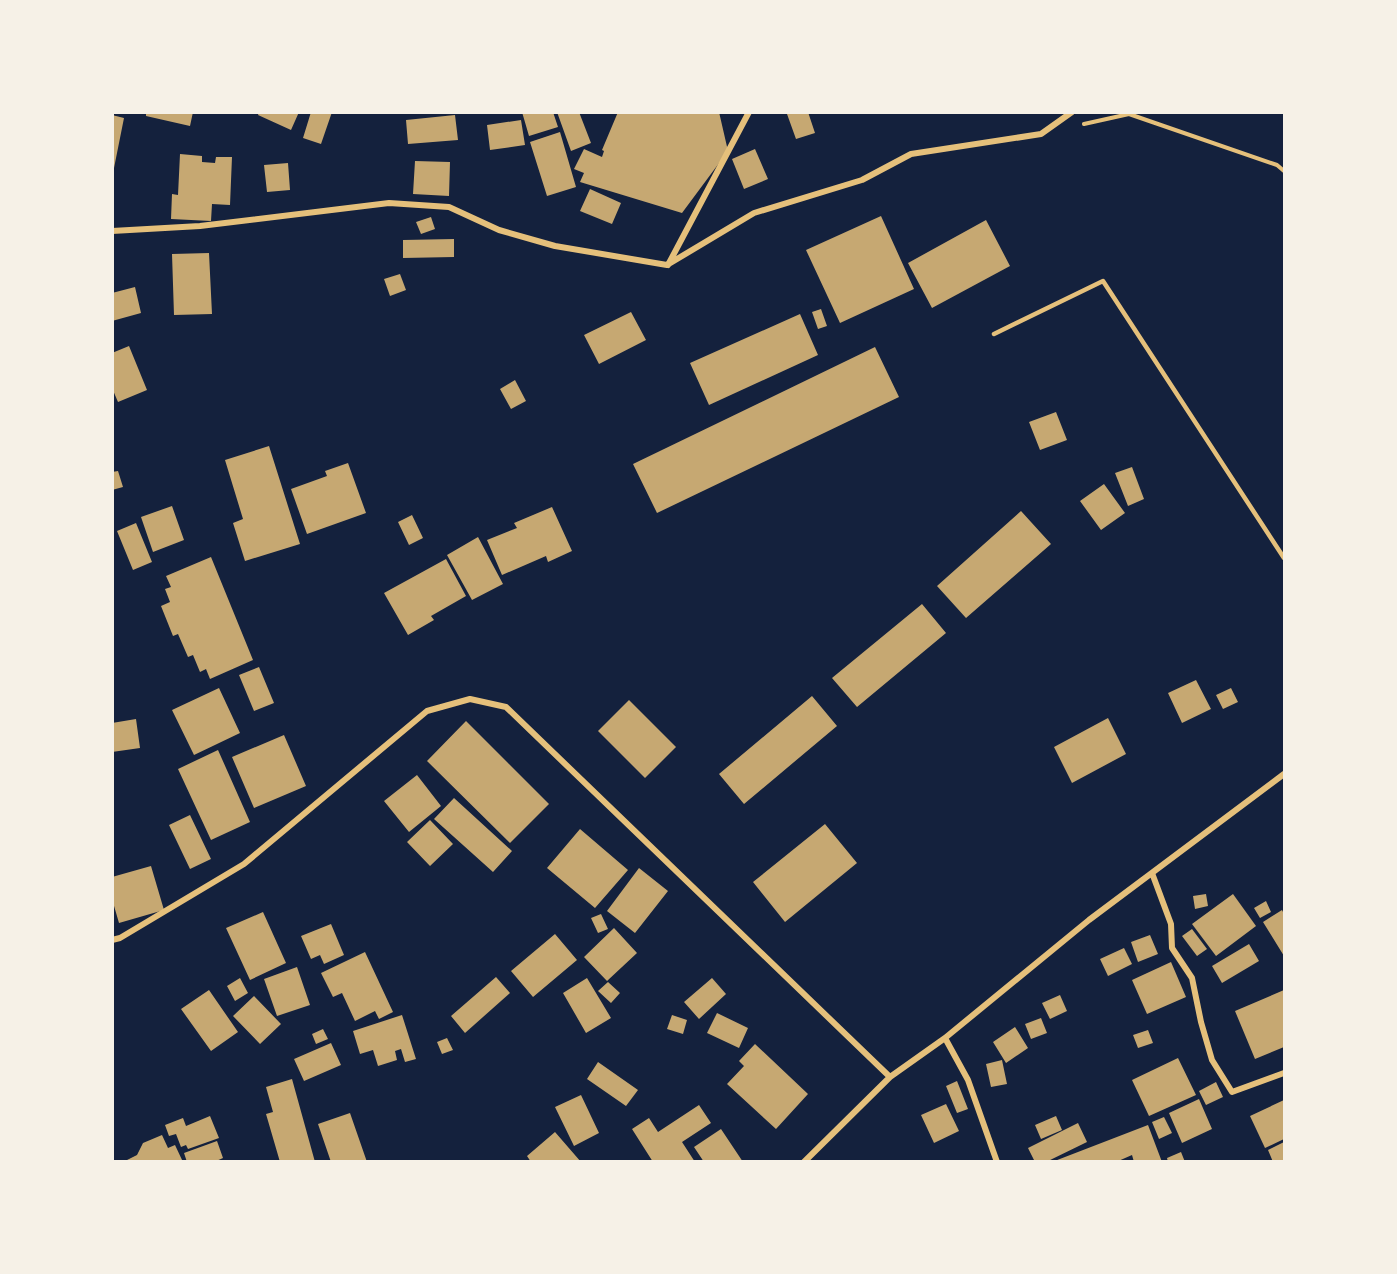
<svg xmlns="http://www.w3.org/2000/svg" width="1397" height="1274" font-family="'Crimson Pro',serif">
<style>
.building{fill:#c6a872}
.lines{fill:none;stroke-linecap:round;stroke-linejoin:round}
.path{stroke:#e5c07b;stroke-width:4}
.service{stroke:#e5c07b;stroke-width:4.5}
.minor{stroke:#e5c07b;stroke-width:6}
</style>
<rect width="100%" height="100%" fill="#14213d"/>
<path class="building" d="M146 112H193L190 126 146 116Z
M259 112H299L291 130 258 115Z
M311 112H332L321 144 303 138Z
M522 112H553L558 127 529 136Z
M557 112H579L591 143 571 151Z
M618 112H719L728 151 682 213 580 182 584 173 574 169 584 149 602 157 604 151 602 150Z
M792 112H808L815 133 796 139 787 114Z
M112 115 124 118 114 168H112Z
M455 115 458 140 408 144 406 120Z
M521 120 525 145 490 150 487 125Z
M560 132 576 187 547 196 530 142Z
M755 149 768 179 744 189 732 159Z
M180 154 202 156V162L215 163 216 157H232L230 205 212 204 211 221 171 219 172 194 178 195Z
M415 161 450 162 449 196 413 194Z
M288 163 290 190 267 192 264 165Z
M590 189 621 203 612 224 580 211Z
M881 216 914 289 840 323 806 250Z
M431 217 435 229 421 234 416 222Z
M986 220 1010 266 932 308 908 263Z
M454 239V257L403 258V240Z
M209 253 212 314 174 315 172 254Z
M400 274 406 290 390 296 384 279Z
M135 287 141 313 112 321V293Z
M821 309 827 326 818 329 812 312Z
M631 312 646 340 599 364 584 335Z
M800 314 818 355 709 405 690 363Z
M129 346 147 390 118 402 112 388V353Z
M875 347 899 397 657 513 633 464Z
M515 380 526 401 511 409 500 389Z
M1056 412 1067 440 1040 450 1029 422Z
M269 446 300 544 245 561 233 523 243 519 225 460Z
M348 463 366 513 307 534 291 489 327 476 325 471Z
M1132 467 1144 499 1128 506 1115 473Z
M118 471 123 487 112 490V472Z
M1104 484 1125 513 1101 530 1080 501Z
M172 506 184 540 153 552 141 517Z
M552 507 572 551 548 562 546 556 502 575 487 540 517 528 514 523Z
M1021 511 1051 544 966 618 937 586Z
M412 515 423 538 409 545 398 522Z
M136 523 152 562 133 570 117 531Z
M478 537 503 584 472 600 447 555Z
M211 557 253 660 210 679 206 669 200 672 193 655 188 657 178 634 173 636 161 606 170 602 165 589 171 587 166 576Z
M446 559 466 596 431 616 434 620 408 635 384 593Z
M922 604 946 633 857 707 832 678Z
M259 667 274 703 254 711 239 675Z
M1196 680 1211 709 1182 723 1168 693Z
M219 688 240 733 194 755 172 710Z
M1231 688 1238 702 1223 709 1216 695Z
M812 696 837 726 744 804 719 774Z
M629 700 676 747 645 778 598 731Z
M1108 718 1126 754 1072 783 1054 747Z
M136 719 140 748 112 752V723Z
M466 721 549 804 510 843 427 761Z
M284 735 306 786 254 808 232 757Z
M218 750 250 822 211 840 178 769Z
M417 775 441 806 409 832 384 801Z
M454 798 512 851 493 872 434 819Z
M190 815 211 859 190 869 169 825Z
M430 820 453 844 430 866 407 842Z
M825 824 857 863 785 922 753 882Z
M580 829 628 870 595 908 547 868Z
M151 866 164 910 119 923 112 899V877Z
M639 868 668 891 635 933 607 911Z
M1206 894 1208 906 1195 909 1193 896Z
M1233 894 1256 926 1216 956 1192 924Z
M1266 901 1271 912 1260 918 1254 908Z
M1282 910 1284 914V956L1263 922Z
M263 912 286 963 250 980 226 928Z
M601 914 608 929 598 933 591 918Z
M331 924 344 955 324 964 320 955 311 959 301 936Z
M614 928 637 953 607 981 584 957Z
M1192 929 1207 949 1197 956 1182 936Z
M555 934 577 960 533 997 511 971Z
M1150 935 1158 954 1138 962 1131 942Z
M1249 944 1259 961 1222 983 1212 966Z
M1124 948 1132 964 1108 976 1100 959Z
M365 952 393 1012 379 1019 375 1011 355 1021 342 993 333 997 321 973Z
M1171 962 1186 997 1147 1014 1132 980Z
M297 967 310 1005 277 1016 264 979Z
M496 977 510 993 465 1033 451 1016Z
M240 978 248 993 235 1001 227 986Z
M587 978 611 1018 586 1033 563 993Z
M712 978 726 994 699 1019 684 1002Z
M608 982 620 993 611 1003 598 991Z
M209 990 238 1032 211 1051 181 1009Z
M1284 990V1047L1255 1059 1235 1011Z
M1060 995 1067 1011 1050 1019 1042 1003Z
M254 996 281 1024 260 1044 233 1016Z
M717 1013 748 1028 739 1048 707 1033Z
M402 1015 416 1059 405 1062 401 1049 395 1051 397 1060 378 1066 373 1050 360 1054 353 1031Z
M672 1015 687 1020 683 1034 667 1029Z
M1041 1018 1047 1033 1031 1039 1025 1024Z
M1015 1027 1028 1048 1006 1063 993 1042Z
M323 1029 328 1039 316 1044 312 1034Z
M1148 1030 1153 1043 1138 1048 1133 1035Z
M447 1038 453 1050 442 1054 437 1042Z
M331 1043 341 1065 304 1081 294 1059Z
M755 1044 808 1094 776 1129 727 1084 744 1066 739 1061Z
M1178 1058 1196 1095 1149 1116 1132 1080Z
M1002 1060 1007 1084 991 1087 986 1064Z
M598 1062 638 1090 626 1106 587 1079Z
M292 1079 315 1162H280L266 1114 273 1112 266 1087Z
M957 1081 968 1109 957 1113 946 1086Z
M1216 1082 1223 1097 1206 1105 1199 1091Z
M581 1095 599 1133 574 1146 555 1107Z
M1199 1099 1212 1129 1182 1143 1169 1113Z
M1284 1100V1139L1265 1148 1250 1116Z
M946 1104 959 1131 934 1143 921 1115Z
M699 1105 711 1123 682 1142 695 1162H653L632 1129 649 1118 658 1132Z
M350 1113 367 1162H331L318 1124Z
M210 1116 219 1138 188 1149 186 1145 181 1147 176 1134 169 1136 165 1125 183 1118 186 1126Z
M1056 1116 1062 1130 1041 1139 1035 1125Z
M1164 1117 1172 1133 1159 1139 1152 1122Z
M1078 1123 1087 1142 1046 1162H1035L1028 1148Z
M1148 1125 1162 1162H1134L1132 1155 1116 1162H1052Z
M721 1129 743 1162H704L694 1147Z
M555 1132 581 1162H531L527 1156Z
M162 1135 168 1148 175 1145 183 1162H128L127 1160 137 1155 143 1143Z
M217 1141 223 1158 214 1162H187L184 1153Z
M1284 1142V1162H1273L1268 1150Z
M1181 1152 1185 1162H1168L1167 1158Z"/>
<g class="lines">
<path class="path" d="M1084 124 1129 114 1277 165 1284 171"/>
<path class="service" d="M994 334 1103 281 1284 558"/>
<path class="minor" d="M112 231 200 226 389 203 449 207 499 230 555 246 667 265 754 213 862 180 911 154 1041 134 1072 112
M668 265 749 112
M1152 873 1171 924 1172 948 1192 978 1201 1022 1212 1060 1232 1092 1284 1073
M112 940 120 938 244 864 427 711 470 699 506 707 890 1077
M945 1038 968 1080 997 1162
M804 1162 890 1077 945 1038 1089 920 1284 774"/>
</g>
<rect width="1397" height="1274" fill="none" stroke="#f6f1e7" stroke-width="228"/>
</svg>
